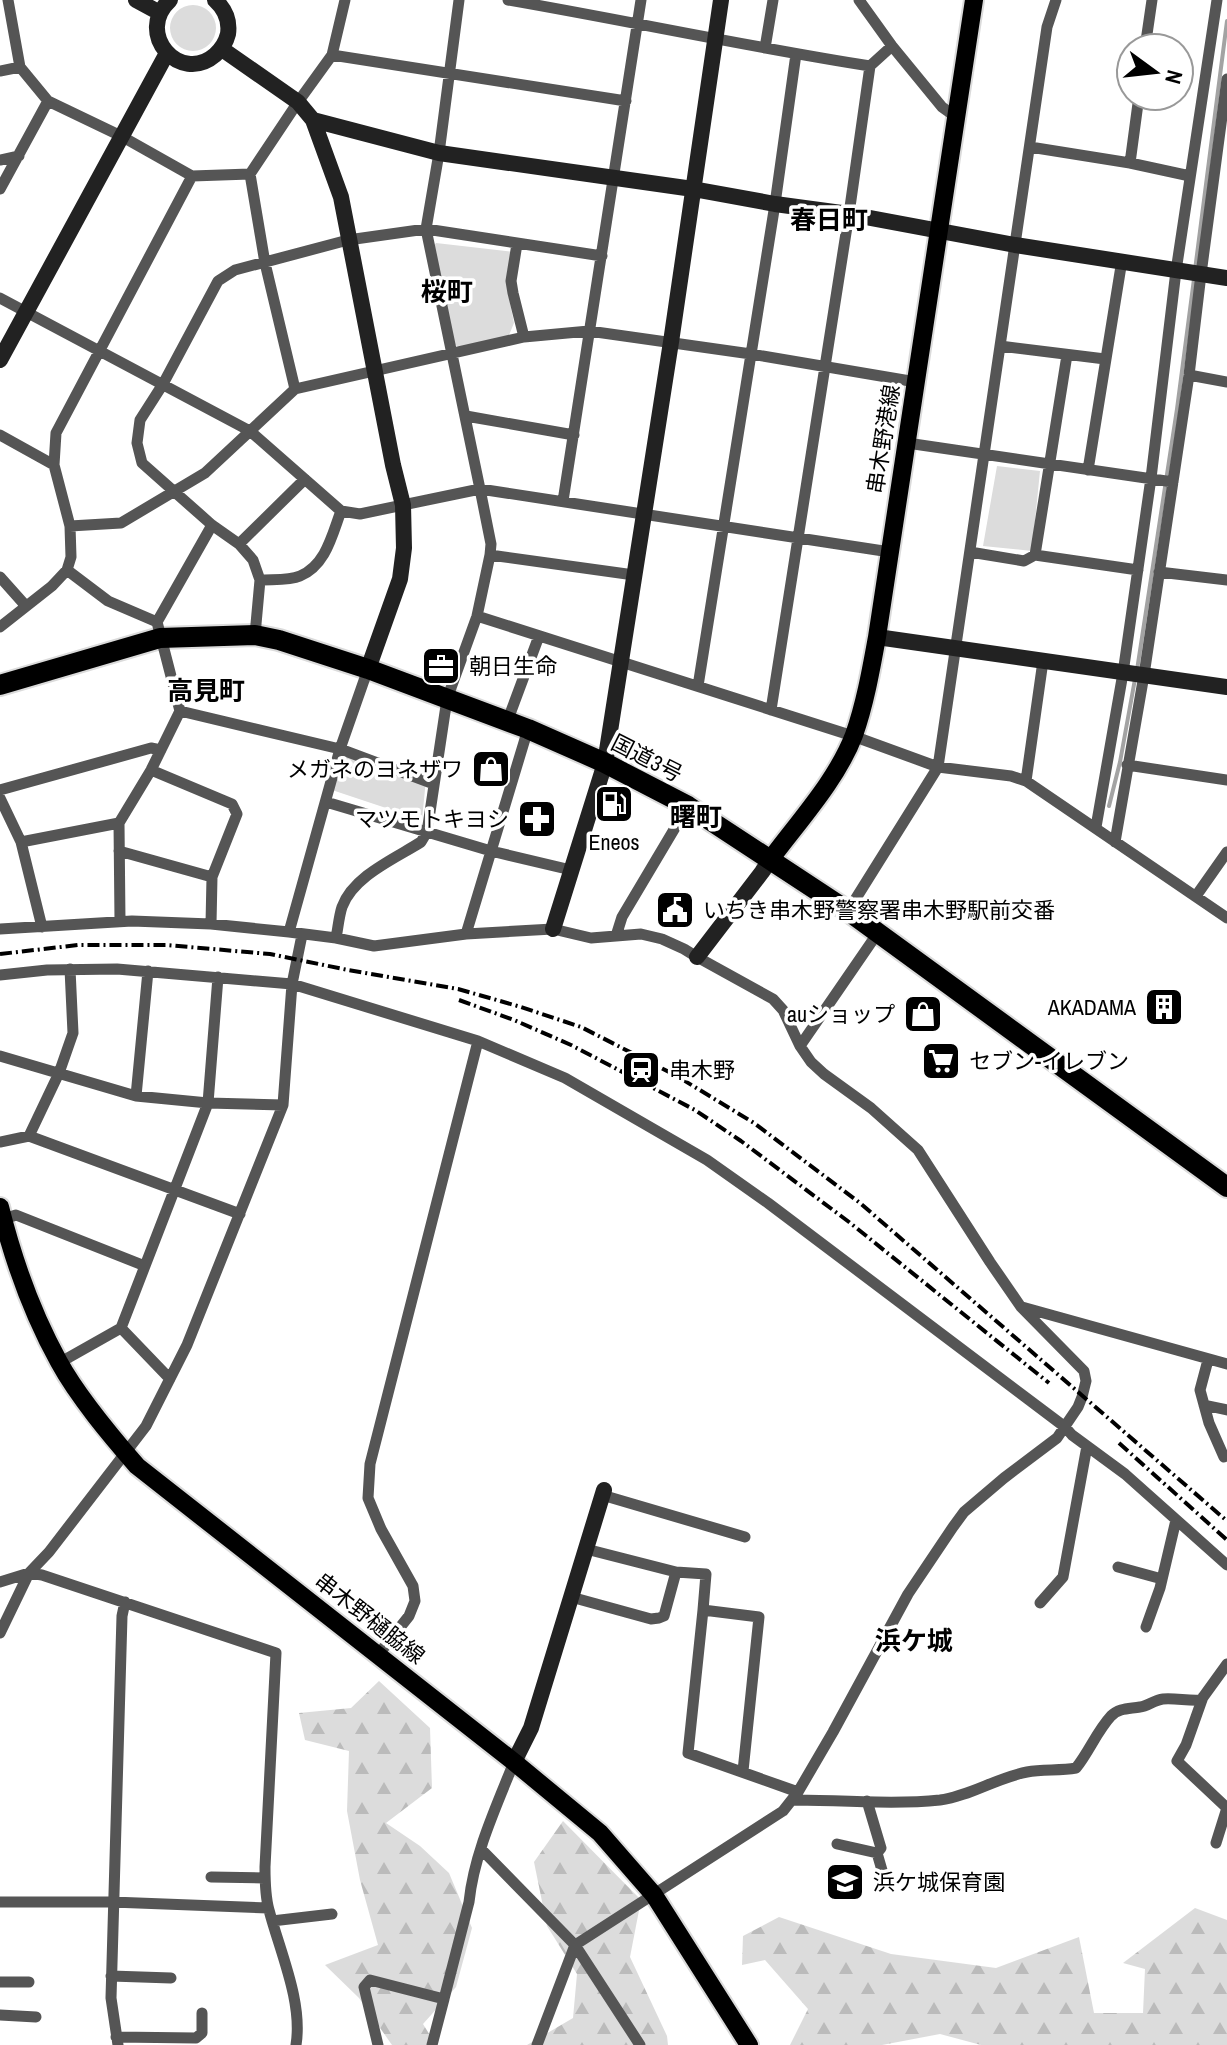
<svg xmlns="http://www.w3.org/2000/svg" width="1227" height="2045" font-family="'Archivo Narrow','Noto Sans JP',sans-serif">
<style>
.green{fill:#dcdcdc}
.forest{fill:url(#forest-firs)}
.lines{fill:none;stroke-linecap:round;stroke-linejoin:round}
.stream{stroke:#a3a3a3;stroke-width:4}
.primary-casing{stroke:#dbdbdb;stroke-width:22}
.highway-casing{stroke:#dbdbdb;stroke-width:24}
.street{stroke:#555;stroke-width:11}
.secondary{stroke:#222;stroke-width:16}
.primary{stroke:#000;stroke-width:18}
.highway{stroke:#000;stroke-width:20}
.rail{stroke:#000;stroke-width:4;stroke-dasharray:12 4 2 4;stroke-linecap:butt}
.labels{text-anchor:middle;stroke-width:7;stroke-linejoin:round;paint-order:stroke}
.street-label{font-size:22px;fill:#000;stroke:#fff}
.poi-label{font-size:22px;fill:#000;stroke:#fff;text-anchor:start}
.quarter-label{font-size:26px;font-weight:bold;fill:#000;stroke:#fff}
</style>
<defs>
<pattern id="forest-firs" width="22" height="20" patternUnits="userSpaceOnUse" patternTransform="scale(2)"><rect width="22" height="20" fill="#dcdcdc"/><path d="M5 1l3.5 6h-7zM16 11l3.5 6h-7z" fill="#bbb"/></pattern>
</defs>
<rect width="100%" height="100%" fill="#fff"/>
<path class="green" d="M170 28a23 23 0 1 1 46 0a23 23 0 1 1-46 0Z
M436 243 514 252 507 272V288L514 323 507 340 460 348 454 344 433 247Z
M997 466 1040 471 1032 551 983 546Z
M357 753 426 779 422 820 329 789 337 757Z"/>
<path class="forest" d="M379 1681 430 1728 432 1788 386 1823 420 1846 449 1873 472 1928 456 1987 423 2024 436 2045H392L359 1998 325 1965 378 1945 360 1880 347 1811 349 1751 305 1740 299 1713 351 1708Z
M563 1821 641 1900 630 1957 667 2036 668 2045H527L573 2018 577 1974 547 1926 534 1862Z
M1195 1908 1227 1920V2045H981L940 2034 882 2045H790L808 2009 765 1960 742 1965 743 1936 779 1917 891 1954 996 1968 1079 1937 1094 2013H1143L1145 1969 1123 1963Z"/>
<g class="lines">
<path class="stream" d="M1195 270 1227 21
M1137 670 1177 409 1194 279
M1109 806 1120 762 1135 679"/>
<defs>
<path id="primary" d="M770 860C798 822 837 780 854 735 865 704 871 670 877 637L974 0
M0 1207C13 1259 33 1315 59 1362 78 1397 111 1436 137 1466L514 1762 600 1833 654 1895 749 2045"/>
<path id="highway" d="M0 685 160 638 255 635 279 640 368 669 528 729 605 763 688 806 848 911 1227 1187"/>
</defs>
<use href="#primary" class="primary-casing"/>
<use href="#highway" class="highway-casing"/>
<path class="street" d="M8 0 20 67 48 101 121 136 192 176 250 174
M508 0C629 21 749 47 870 66
M859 0 892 46 942 107 956 117
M765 48 773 0
M1145 48 1152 0
M332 55 626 101
M0 71 20 67
M1030 147 1130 163 1190 176
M0 160 19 156
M1130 163 1139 96
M0 189 48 101
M517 244 511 281 513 293 524 337
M0 298 250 431 341 511 360 514 480 489 890 552
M1000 346 1105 359
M1189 375 1227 382
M295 389 265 263 250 174 298 102 332 55 345 0
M466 416 574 435
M0 435 54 465
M907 443 1173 482
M1088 470 1122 260
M563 501 641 0
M70 526 121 523 205 473 295 389 524 337 589 331 751 354 916 382
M239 544 305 479
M970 552 1024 561 1035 555 1138 570
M490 555 634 575
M1035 555 1067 355
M67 570 108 601 157 622 180 711 151 770 119 823 120 921
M1159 572 1227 580
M0 577 25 605
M260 580C272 579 289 581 300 576 326 565 332 535 341 511
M477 616 853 736 938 767 1011 776 1026 781 1227 918
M157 622 212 525
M0 627 52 586 67 570 71 557 70 526 54 465 56 433 192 176
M255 635 260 580 253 560 239 544 212 525 142 463 137 443 140 420 163 384 218 281 235 270 348 240 426 229 602 256
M698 686 775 204 796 54
M771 710 849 214 870 66 892 46
M180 711 340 749 434 784
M507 722 539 636
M1127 765 1227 780
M151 770 232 804 237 814 212 877 211 924
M1026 781 1043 661
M0 790 151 748 161 750
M0 798 21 842 42 927
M326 802 491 851 571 870
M1096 827 1123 673 1151 478 1176 271 1217 0
M21 842 119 823
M1115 842 1144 675 1189 375 1201 274 1227 79
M119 851 212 877
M1196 896 1227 852
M848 911 938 767 1047 27 1056 0
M0 929 132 921 211 924 289 932 336 938 374 946 466 934 553 929 591 938 641 934 662 939 684 949 697 957 773 999 783 1010 800 1046 811 1062 824 1074 871 1108 918 1150 990 1262 1021 1307 1084 1371 1086 1381 1082 1397 1078 1407 1057 1438 1004 1478 964 1512 953 1527 908 1594 833 1732 798 1792 783 1811 575 1945 481 1849
M289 932 340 749 368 669
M466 934 528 729
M616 936 622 917 688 806
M336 938C338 928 339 916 342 907 353 876 396 858 421 842L427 832 447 699 477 616 490 555 491 544 480 489 426 229 439 153 459 0
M0 975 47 970 117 969 292 984 478 1041 565 1078 707 1160 768 1203 1065 1427 1072 1435 1125 1474 1227 1565
M800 1046 877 934
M0 1056 136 1096 208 1103 283 1105
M136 1096 148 971
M29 1136 59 1073 73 1033 70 969
M0 1142 29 1136 240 1214
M1 1220 16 1215 145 1266
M1022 1307 1227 1364
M121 1328 170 1379
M1208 1360 1200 1390 1209 1423 1224 1457
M59 1363 121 1328 208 1103 218 977
M1204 1405 1227 1410
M602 1495 745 1537
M586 1549 676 1572 706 1574 703 1610
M1118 1567 1162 1579
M0 1582 29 1573 42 1575 276 1653 265 1867C265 1881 265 1896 269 1910 280 1952 303 2002 296 2045
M571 1597 651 1619 659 1618 664 1616 676 1572
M1040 1603 1063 1577 1087 1446
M1146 1627 1160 1588 1176 1520
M0 1633 29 1573 49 1552 146 1426 187 1345 283 1105 292 984 302 935
M378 1655 409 1616 415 1601 413 1586 381 1529 368 1498 370 1464 478 1041
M1203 1697 1186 1745 1177 1761 1227 1808
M743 1771 759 1617 703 1610 688 1753 798 1792
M793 1800C841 1800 892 1805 940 1800 970 1796 996 1778 1027 1772 1043 1769 1060 1771 1076 1768 1089 1752 1097 1731 1111 1716 1119 1708 1129 1709 1140 1707 1148 1706 1154 1700 1163 1699 1176 1698 1188 1701 1201 1700L1227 1664
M1216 1843 1227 1808
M837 1844 877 1853 881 1848 867 1801
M877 1853 886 1884
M211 1877 265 1878
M0 1902H112L268 1908
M272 1921 332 1914
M575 1945 640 2045
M111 1976 171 1978
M0 1982H29
M0 2015 36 2017
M116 2037 196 2038 202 2033V2013
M118 2045 111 1998 122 1616 125 1602
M378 2045 364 1987 370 1980 444 1999 469 1902C474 1854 496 1807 514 1762
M432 2045 444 1999
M537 2045 575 1945"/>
<path class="secondary" d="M136 0 160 13
M170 0C134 33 180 85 215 55 222 49 226 42 228 34 230 20 225 9 215 0
M222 49 298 102 313 120 341 197 393 465 403 505 404 548 400 579 368 669
M313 120 439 153 693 189 775 204 849 214 1015 245 1227 278
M0 360 167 53
M877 637 1227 687
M553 929 605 763 671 342 721 0
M697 957 762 872 770 860
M514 1762 531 1728 604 1490"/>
<use href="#primary" class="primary"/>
<use href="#highway" class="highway"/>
<path class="rail" d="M0 954 78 945H166L270 954 348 970 458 989 521 1007 581 1027 675 1075 754 1123 860 1203 1227 1521
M459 1000 514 1020 571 1045 695 1110 741 1141 849 1222 1049 1383
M1119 1443 1227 1540"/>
</g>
<defs>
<symbol id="office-square" viewBox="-11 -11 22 22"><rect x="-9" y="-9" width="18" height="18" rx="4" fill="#000" stroke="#fff"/><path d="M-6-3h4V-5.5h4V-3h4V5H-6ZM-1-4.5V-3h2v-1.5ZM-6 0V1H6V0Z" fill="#fff"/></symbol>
<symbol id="shop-square" viewBox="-11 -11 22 22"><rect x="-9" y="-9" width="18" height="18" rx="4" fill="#000" stroke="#fff"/><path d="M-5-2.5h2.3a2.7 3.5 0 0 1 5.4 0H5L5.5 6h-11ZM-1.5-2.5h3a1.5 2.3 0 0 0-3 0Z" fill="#fff"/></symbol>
<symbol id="fuel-square" viewBox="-11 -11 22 22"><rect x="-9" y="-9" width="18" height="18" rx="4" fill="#000" stroke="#fff"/><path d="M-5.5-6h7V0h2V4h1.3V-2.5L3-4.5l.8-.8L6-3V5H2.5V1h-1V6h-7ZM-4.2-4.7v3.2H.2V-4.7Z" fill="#fff"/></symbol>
<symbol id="pharmacy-square" viewBox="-11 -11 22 22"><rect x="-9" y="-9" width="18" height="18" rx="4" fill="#000" stroke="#fff"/><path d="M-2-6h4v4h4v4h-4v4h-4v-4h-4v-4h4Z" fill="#fff"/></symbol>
<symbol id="civic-square" viewBox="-11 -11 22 22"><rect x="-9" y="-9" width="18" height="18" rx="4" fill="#000" stroke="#fff"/><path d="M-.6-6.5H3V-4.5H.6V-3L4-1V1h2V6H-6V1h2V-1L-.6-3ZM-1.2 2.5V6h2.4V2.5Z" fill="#fff"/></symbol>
<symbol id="building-square" viewBox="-11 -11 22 22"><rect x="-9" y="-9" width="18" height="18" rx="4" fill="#000" stroke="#fff"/><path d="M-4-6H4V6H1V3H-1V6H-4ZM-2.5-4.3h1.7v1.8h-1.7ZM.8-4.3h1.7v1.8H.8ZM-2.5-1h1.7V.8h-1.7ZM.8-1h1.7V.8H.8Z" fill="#fff"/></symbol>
<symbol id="supermarket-square" viewBox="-11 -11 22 22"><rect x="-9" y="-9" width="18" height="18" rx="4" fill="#000" stroke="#fff"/><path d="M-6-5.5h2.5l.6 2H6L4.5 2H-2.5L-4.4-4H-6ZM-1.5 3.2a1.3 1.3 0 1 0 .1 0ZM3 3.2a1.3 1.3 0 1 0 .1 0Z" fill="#fff"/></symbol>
<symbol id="station-square" viewBox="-11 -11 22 22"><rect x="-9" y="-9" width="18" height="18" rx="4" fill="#000" stroke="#fff"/><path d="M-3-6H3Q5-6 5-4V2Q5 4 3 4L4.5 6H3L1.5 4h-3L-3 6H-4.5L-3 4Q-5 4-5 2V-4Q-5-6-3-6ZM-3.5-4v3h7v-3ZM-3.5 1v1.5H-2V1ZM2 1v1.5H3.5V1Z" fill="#fff"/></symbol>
<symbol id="school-square" viewBox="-11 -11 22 22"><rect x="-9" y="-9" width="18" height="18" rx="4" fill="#000" stroke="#fff"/><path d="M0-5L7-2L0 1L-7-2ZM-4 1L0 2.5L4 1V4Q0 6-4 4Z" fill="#fff"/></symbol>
</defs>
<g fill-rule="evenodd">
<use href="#office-square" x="419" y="644" width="44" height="44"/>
<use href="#shop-square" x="469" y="747" width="44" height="44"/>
<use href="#fuel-square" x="592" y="782" width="44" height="44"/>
<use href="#pharmacy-square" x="515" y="797" width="44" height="44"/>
<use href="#civic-square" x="653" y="888" width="44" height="44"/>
<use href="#building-square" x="1142" y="985" width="44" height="44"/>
<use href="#shop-square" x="901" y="992" width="44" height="44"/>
<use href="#supermarket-square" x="919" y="1039" width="44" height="44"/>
<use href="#station-square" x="619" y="1048" width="44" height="44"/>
<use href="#school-square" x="823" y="1860" width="44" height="44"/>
</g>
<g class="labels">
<g class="street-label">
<text transform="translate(883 439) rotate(-81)" y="8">串木野港線</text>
<text transform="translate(647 758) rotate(27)" y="8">国道3号</text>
<text transform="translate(370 1618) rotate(38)" y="8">串木野樋脇線</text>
</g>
<g class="poi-label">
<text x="469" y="674">朝日生命</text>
<text x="463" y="777" text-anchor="end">メガネのヨネザワ</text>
<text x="509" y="827" text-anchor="end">マツモトキヨシ</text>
<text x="614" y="850" text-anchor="middle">Eneos</text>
<text x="703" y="918">いちき串木野警察署串木野駅前交番</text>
<text x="1136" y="1015" text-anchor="end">AKADAMA</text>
<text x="895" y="1022" text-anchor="end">auショップ</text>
<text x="969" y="1069">セブン-イレブン</text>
<text x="669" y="1078">串木野</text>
<text x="873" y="1890">浜ケ城保育園</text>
</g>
<g class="quarter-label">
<text x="829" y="229">春日町</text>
<text x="447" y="301">桜町</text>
<text x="206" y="700">高見町</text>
<text x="696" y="826">曙町</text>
<text x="914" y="1650">浜ケ城</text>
</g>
</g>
<g transform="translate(1155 72) rotate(105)"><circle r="38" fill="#ffffff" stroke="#999999" stroke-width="2"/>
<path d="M0-6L14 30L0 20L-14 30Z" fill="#000000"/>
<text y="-12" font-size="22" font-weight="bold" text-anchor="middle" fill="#000000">N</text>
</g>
</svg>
